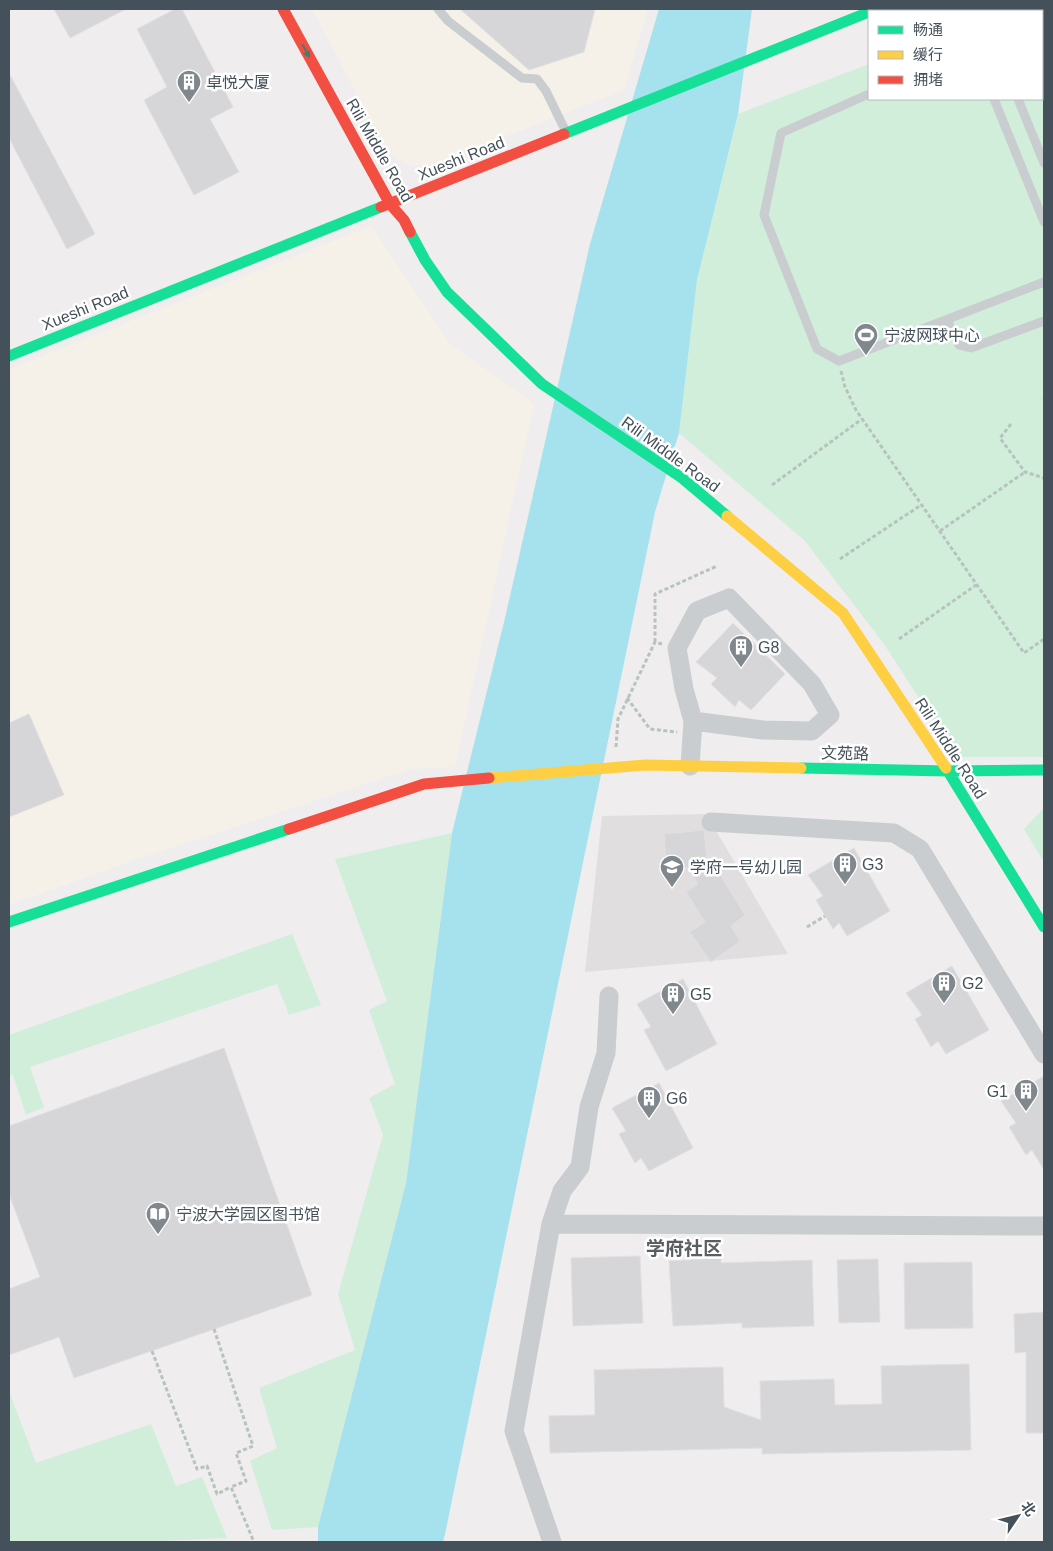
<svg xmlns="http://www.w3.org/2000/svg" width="1053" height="1551" font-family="Helvetica,'Noto Sans SC',sans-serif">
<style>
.commercial{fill:#f6f1e8}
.education{fill:#e1dee0}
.green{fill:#d1eedb}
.water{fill:#a5e2ed}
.building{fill:#d6d5d8;stroke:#e0dfe1}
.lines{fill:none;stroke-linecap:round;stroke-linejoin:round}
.path{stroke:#b6c3be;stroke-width:3;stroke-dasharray:4 2.5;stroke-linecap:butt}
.lane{stroke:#cacdcf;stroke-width:9}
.street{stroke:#cacdcf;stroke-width:19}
.fast{stroke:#16e098;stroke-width:11}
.slow{stroke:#ffcf43;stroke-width:11}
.jam{stroke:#f24e42;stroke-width:11}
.oneway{fill:#358370}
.labels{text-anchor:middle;stroke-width:5;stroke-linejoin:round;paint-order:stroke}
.poi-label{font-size:16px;fill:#45515a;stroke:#fff;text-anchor:start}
.street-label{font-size:16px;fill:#45515a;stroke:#fff}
.quarter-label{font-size:19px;font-weight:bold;fill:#595e62;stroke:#fff}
</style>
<rect width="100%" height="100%" fill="#efedee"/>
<path class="commercial" d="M312 9H648L624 90 438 163 410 166 388 153Z
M371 226 449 343 534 404 455 767 411 769 137 859 9 905V369Z"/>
<path class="education" d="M709 814 711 822 788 954 585 972 602 816Z"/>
<path class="green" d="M1013 9H1044V757H957L884 644 805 541 679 433 697 280 738 114 869 64V99H1042V11H1006Z
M1044 808V862L1024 829Z
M452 833 406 1183 318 1527 272 1530 250 1461 277 1448 259 1388 355 1350 338 1294 383 1135 369 1098 395 1084 369 1010 387 1001 335 859Z
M292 934 321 1005 289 1015 277 984 30 1067 44 1107 26 1115 13 1075 9 1076V1035Z
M9 1391 36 1463 151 1424 176 1486 202 1477 227 1538 137 1542H10L9 1541Z"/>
<path class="water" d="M659 9H752L738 114 697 280 679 433 655 512 445 1534 443 1542H318V1527L406 1183 452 833 505 618 590 244Z"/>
<path class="building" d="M54 9H126L70 38Z
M175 9H182L233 107 210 119 239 172 194 195 144 100 167 87 137 29Z
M460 9H595L584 52 529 70Z
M9 73 95 234 67 249 9 138Z
M733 623 785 674 751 710 739 700 735 707 711 684 717 678 696 662Z
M29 714 64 795 9 817V723Z
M704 830 708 872 716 868 745 915 731 926 740 941 711 962 690 932 705 922 686 892 698 884 687 867 667 869 664 834Z
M854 848 890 911 847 936 839 923 833 929 816 900 823 896 808 875Z
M952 966 989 1030 946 1054 938 1041 931 1047 915 1019 922 1015 906 993Z
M683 979 717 1044 666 1071 644 1030 651 1027 637 1004Z
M224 1048 312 1295 74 1378 59 1337 9 1355V1289L40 1277 9 1194V1126Z
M1044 1076V1170L1032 1150 1026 1155 1009 1127 1016 1123 1001 1101Z
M659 1083 693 1148 649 1171 641 1158 635 1163 619 1134 626 1131 612 1108Z
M640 1256 643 1323 573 1326 571 1258Z
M721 1258V1263L812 1260 814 1326 742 1328V1323L673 1326 669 1261Z
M878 1259 880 1322 839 1323 837 1260Z
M972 1262 973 1328 905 1329 904 1263Z
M1044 1312V1433H1026V1352L1015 1353 1014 1314Z
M969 1364 971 1450 762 1454V1448L550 1453 549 1416 595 1415 594 1370 723 1367 724 1407 761 1420 760 1381 834 1379 835 1405 882 1404 881 1366Z"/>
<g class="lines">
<path class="path" d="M841 371 845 387 856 410 1024 653 1044 639
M1044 399V400
M1011 424 1000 438 1025 472 1044 478
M772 485 862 419
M940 531 1025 472
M840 559 921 505
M899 639 976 585
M655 642V594L717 566
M627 698 650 729 677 732
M616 747 618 719 655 642 662 644
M807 927 825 916
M214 1329 253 1446 236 1453 246 1481 231 1487 254 1542
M152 1351 197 1469 207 1466 217 1494 231 1487"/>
<path class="lane" d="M438 9 448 21 522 78 537 79 546 91 566 132
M969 9 970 11
M1042 22 1044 21
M869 94 781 133 764 215 817 349 839 361 1044 282
M994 99 1044 222
M1018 99 1044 163
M947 320 959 345 971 348 1044 321"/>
<path class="street" d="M690 766 693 721 684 689 677 648 697 611 729 598 812 684 830 715 812 731 763 730 693 721
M711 822 894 833 920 849 1044 1054
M551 1224 562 1191 580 1167 589 1107 606 1053 609 996
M552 1542 514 1431 551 1224 1044 1226"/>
<path class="fast" d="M564 134 869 12
M410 232 425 260 447 292 542 384 682 478 727 516
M9 356 381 207
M801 768 948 771 1044 770
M946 768 1044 927
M9 922 289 829"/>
<path class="slow" d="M727 516 843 613 946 768
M489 778 645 765 801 768"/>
<path class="jam" d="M283 9 390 204 404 220 410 232
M381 207 564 134
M289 829 424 784 489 778"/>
</g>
<defs><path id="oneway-solid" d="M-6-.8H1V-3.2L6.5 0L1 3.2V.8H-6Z" transform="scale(1.25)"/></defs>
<use class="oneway" href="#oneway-solid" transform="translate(306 51) rotate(61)"/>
<defs>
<symbol id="building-pin" viewBox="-11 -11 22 30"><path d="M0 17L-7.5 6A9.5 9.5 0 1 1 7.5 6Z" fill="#80888e" stroke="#fff"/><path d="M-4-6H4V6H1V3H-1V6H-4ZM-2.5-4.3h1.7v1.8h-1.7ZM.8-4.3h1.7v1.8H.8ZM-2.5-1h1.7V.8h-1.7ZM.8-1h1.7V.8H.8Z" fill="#fff"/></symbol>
<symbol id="stadium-pin" viewBox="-11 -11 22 30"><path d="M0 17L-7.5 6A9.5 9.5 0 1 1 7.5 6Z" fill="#80888e" stroke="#fff"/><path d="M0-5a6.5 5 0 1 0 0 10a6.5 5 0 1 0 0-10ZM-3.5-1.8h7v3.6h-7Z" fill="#fff"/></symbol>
<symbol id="school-pin" viewBox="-11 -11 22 30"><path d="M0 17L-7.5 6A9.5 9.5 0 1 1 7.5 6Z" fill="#80888e" stroke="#fff"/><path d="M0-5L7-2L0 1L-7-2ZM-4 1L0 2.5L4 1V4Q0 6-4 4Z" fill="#fff"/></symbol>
<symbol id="library-pin" viewBox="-11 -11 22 30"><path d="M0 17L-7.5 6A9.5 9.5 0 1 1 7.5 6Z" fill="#80888e" stroke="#fff"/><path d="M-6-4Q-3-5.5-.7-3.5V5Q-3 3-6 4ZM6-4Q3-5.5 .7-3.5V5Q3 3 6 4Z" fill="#fff"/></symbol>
</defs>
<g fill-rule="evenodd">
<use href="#building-pin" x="175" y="68" width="28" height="38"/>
<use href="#stadium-pin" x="852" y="321" width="28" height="38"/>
<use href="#building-pin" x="727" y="633" width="28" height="38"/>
<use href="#building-pin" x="831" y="850" width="28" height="38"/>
<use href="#school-pin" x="658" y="853" width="28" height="38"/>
<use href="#building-pin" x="930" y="969" width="28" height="38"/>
<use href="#building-pin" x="659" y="980" width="28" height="38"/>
<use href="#building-pin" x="1012" y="1077" width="28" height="38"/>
<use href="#building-pin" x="635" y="1084" width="28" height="38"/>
<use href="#library-pin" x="144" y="1200" width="28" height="38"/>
</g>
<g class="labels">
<g class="poi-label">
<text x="206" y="88">卓悦大厦</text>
<text x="884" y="341">宁波网球中心</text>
<text x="758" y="653">G8</text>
<text x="862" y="870">G3</text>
<text x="690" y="873">学府一号幼儿园</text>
<text x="962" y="989">G2</text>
<text x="690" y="1000">G5</text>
<text x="1008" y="1097" text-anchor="end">G1</text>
<text x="666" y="1104">G6</text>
<text x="176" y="1220">宁波大学园区图书馆</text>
</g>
<g class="street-label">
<text transform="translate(380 150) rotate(60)" y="6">Rili Middle Road</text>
<text transform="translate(461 158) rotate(-22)" y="6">Xueshi Road</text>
<text transform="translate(85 308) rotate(-22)" y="6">Xueshi Road</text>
<text transform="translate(671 454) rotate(36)" y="6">Rili Middle Road</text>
<text transform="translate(951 748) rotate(57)" y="6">Rili Middle Road</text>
<text transform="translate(845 753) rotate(1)" y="6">文苑路</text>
</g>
<g class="quarter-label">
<text x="684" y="1255">学府社区</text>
</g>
</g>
<rect width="1053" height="1551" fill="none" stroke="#45515a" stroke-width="20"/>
<rect x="868" y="10" width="175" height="90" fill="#ffffff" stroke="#b5b9bd"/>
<rect x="878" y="26" width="25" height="8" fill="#16e098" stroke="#b5b9bd"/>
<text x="913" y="35" font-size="15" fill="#45515a">畅通</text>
<rect x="878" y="51" width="25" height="8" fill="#ffcf43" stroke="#b5b9bd"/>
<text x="913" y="60" font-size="15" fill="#45515a">缓行</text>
<rect x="878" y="76" width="25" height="8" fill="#f24e42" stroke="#b5b9bd"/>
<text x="913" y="85" font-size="15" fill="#45515a">拥堵</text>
<g transform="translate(1018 1516) rotate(55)" stroke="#ffffff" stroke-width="4" paint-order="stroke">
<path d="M0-4L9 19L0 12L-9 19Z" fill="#45515a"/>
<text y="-8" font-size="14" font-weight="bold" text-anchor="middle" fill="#45515a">北</text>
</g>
</svg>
